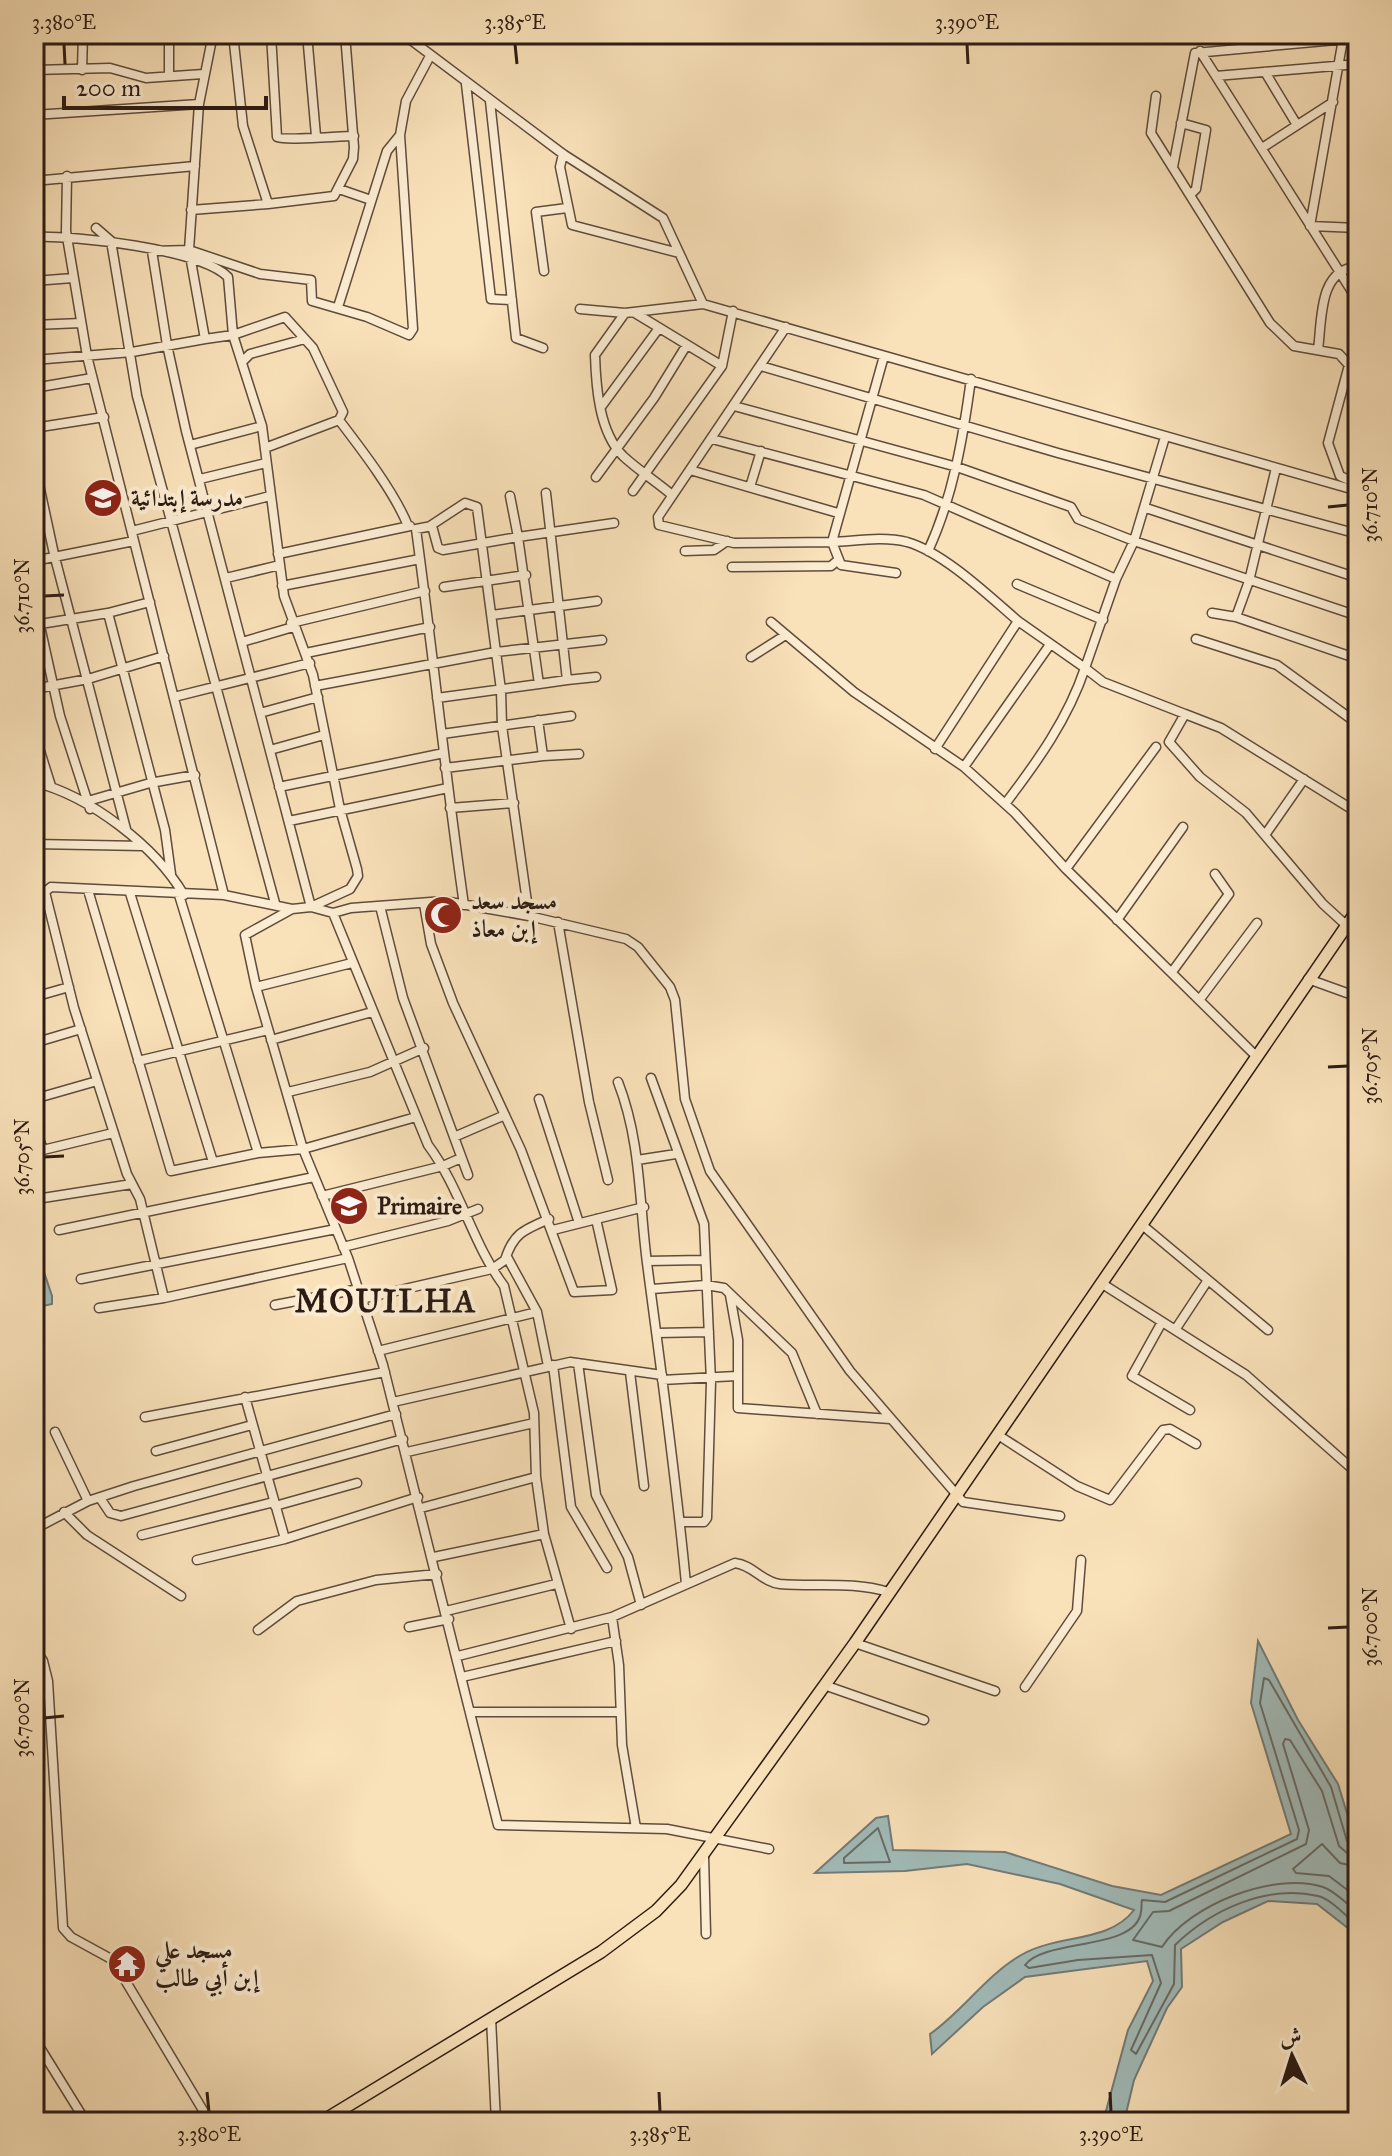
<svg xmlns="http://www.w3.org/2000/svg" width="1392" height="2156" font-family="'IM FELL Great Primer',Amiri,serif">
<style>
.water{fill:#a1bbb9;stroke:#727b77;stroke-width:2}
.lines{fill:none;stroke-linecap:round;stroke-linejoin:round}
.shore{stroke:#666b66;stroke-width:2}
.minor-casing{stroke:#5f4c3c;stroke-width:11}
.major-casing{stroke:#2c1b13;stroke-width:14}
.minor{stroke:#fbecd2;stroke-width:8}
.major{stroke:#f9e1b9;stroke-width:11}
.ticks{fill:none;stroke:#2c1b13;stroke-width:3}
.labels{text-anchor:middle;stroke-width:8;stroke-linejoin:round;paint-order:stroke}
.poi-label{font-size:24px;font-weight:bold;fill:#2c1b13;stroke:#fbecd2;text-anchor:start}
.district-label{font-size:32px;font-weight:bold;letter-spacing:2px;fill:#2c1b13;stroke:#fbecd2}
.neatline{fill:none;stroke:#2c1b13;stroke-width:3}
.ticks-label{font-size:20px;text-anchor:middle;fill:#2c1b13}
</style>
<rect width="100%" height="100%" fill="#f9e1b9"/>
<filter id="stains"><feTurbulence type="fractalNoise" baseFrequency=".0025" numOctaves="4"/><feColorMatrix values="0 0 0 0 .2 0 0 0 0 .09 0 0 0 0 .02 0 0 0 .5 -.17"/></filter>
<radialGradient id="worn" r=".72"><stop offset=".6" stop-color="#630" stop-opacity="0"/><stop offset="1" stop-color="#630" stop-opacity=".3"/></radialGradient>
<path class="water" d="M34 1242 52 1296V1304L34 1308Z
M1258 1641 1298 1720 1338 1784 1358 1849V1936L1317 1904 1268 1901 1223 1922 1181 1949 1182 1987 1167 2008 1134 2080 1124 2122H1103L1128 2030 1153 1981 1147 1961 1025 1977 983 2007 932 2054 930 2034C963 2011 987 1974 1023 1954 1059 1934 1109 1943 1134 1910L1060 1884 967 1864 905 1871 815 1873 876 1818 888 1816 893 1850 1005 1852 1112 1886 1161 1895 1291 1834 1251 1703Z"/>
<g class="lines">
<path class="shore" d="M878 1828 890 1862 844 1863V1858Z
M1358 1845 1347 1841 1331 1787 1269 1680 1264 1678 1260 1703 1299 1830 1297 1839 1165 1902 1142 1900C1141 1904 1142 1908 1141 1912 1136 1951 1046 1938 1025 1965L1029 1968 1078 1960 1152 1955 1161 1983 1131 2050 1136 2054 1174 1984 1175 1945C1211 1910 1267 1884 1318 1896 1331 1899 1347 1917 1358 1926
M1358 1855 1347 1853 1339 1846 1322 1791 1290 1740 1285 1739 1283 1744 1309 1830 1306 1844 1169 1911 1153 1912 1133 1940 1162 1947C1189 1905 1274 1871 1323 1887 1335 1891 1348 1905 1358 1913
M1358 1867 1340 1863 1322 1844 1293 1869 1296 1873 1329 1876 1358 1898"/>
<defs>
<path id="minor" d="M169 34V76
M233 34 243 126 268 204 334 196 353 159 354 147 345 34
M271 34 277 137C282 141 340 136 354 136
M307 34 316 136
M403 34 563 154 663 218 703 304 1358 491
M1343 39 1310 226 1358 228
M1200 51 1358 301
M34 70 110 68 146 78 203 74
M82 70 83 34
M1265 72 1297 125
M1216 76 1358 64
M466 84 491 299 512 300
M1156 96 1151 133 1270 323 1294 346 1339 354 1349 365 1328 443 1340 476 1358 484
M490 101 516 338 543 348
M34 115 199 104
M1181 123 1206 130 1196 189 1190 195
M1262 148 1333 102
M563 154 560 167 572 225 679 253
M1173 167 1195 53 1358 38
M67 176 66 231 87 356 224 895
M34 181 195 166
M339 189 371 200
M191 210 268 204
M96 228 111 241 137 396 275 903
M34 237C74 235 200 249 228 277L233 335 262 426 284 596 313 675 340 809 357 869 358 876 350 889 311 907 186 431 167 345 152 251 189 250 260 274 311 280 312 301 367 317 409 335 413 329 400 135 406 101 430 56
M544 271 536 212 567 208
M34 281 73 278
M338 307 387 151 400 135
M580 309 625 313 703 304
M625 313 595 355C596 387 599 432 623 456 638 470 657 482 672 495
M635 313 722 366
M34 325 81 323
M786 327 658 517 659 525 734 543 832 542 884 356
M205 339 233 335 285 317 313 348 343 412 339 420C362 450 395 493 408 526
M1318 350C1322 321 1318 268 1358 267
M34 360 132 352 205 339 189 250 199 104 213 34
M242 362 250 354 305 339
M761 366 1058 453 1358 534
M34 388 92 378
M734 406 957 467 1071 507 1078 519 1134 541 1358 616
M601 407 659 328
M34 428 104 417
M712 439 924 495 1116 579
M190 445 262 426
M265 448 339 420
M35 466 54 554 126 829
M690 470 838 513
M596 477 654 398 686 346
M200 479 266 463
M750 487 761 451
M633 491 722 366 733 311
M510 496 518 537 614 523
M1146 508 1358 578
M430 526 465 503 477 507 501 690 502 726 529 916
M132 531 270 496
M685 551 714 550 727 541
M928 551C953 497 963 438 971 379
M278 554 410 526
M34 561 134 541
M732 567 831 566 837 561
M896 573 841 565 832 542C856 541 883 536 907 542 943 552 989 596 1018 621
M226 578 280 565
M1017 584 1103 620
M282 586 420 559
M444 587 526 575
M34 599 60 716 90 809
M150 602 108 613 165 830 171 874
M1212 613 1236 617 1358 659
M492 615 597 601
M1236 617 1249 581 1276 468
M771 622 854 692 964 767 1015 813 1066 869 1257 1057
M291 623 425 591
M34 625 108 613
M1196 639 1277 665 1358 724
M242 642 293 627
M306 653 430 627
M751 657 784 636
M567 680 596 677
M539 684 567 680 546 493
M315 686 496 652 602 640
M34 689 88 679 164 656
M174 697 310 663
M437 698 539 684 518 537 443 550 438 548 432 526 416 529C433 654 446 780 464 905
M260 713 318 697
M34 732 51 786
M442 734 571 716
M935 749 1018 621 1085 668 1116 579 1134 541 1165 437
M270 750 324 735
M543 756 579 754
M964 767 1049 646
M445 768 543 756 538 720
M34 782C90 796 155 846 184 895
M279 787 444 753
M88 801 150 783 195 775
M1005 804C1037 762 1068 719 1085 668L1103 682 1185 714
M450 808 514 803
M289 821 448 788
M1265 835 1304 779
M34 844 143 846
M1066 869 1156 747
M88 890 171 1171 258 1153 303 1149 416 1117
M130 893 213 1162
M179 895 258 1153
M424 904 431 944 453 1003 521 1150 574 1292 612 1290 596 1219
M380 906 403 998 468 1175
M333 913 428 1145C461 1189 472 1243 504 1286L534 1413 536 1477 544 1534 571 1629
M1117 920 1183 827
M558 922 589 1102 608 1180
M1346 925 1323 904 1246 813 1200 777 1169 742 1185 714 1221 728 1358 813
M1172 972 1229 894 1215 874
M1308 979 1358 997
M256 987 352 963
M34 997 69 987
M1200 999 1257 923
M271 1040 372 1012
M34 1043 81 1029
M138 1061 268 1030
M651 1078 704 1224 711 1381 707 1518 704 1522H680
M618 1082C641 1141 639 1201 647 1263 661 1370 676 1477 686 1584
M288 1092 370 1072 424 1048
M34 1099 97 1081
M539 1099 579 1223
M34 1124 43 1150 113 1133
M454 1137 505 1115
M637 1160 676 1154
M322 1196 443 1166 461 1158
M43 1198 132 1184
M1141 1224 1268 1330
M59 1230 314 1177
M553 1230 644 1207
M343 1247 448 1221 478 1209
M507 1257 537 1312
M647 1261 704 1260
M81 1279 336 1229
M1101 1283 1246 1375 1358 1474
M652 1289 706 1285 724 1288 792 1353 817 1414
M730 1295 738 1340V1408L890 1419
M164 1298 140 1199 127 1174 74 1008 45 892 51 887 224 895 292 909
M361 1299 492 1269 505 1260C513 1234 523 1230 549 1219
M275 1305 359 1289
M99 1308 164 1298 348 1258
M1162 1322 1132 1376 1190 1410
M1175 1330 1208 1280
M657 1333 709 1332
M378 1351 537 1312 548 1366
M578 1363 596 1495 628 1557 641 1605
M553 1365 571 1507 607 1568
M630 1372 644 1486
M662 1380 736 1376
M245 1397 285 1539
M393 1402 570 1362 662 1375
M145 1417 385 1372
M55 1432 88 1501
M998 1435 1077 1486 1110 1500 1163 1430 1170 1429 1196 1444
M156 1451 252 1425
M407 1452 534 1423
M100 1498 110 1513 121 1516 403 1439
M275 1506 357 1483
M421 1508 536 1477
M64 1512 87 1535 181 1596
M34 1525H42L88 1501 134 1486 396 1414
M142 1535 274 1502
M434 1557 544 1534
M197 1560 285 1539 418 1497
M446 1611 556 1584
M612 1617 619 1665 622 1745 636 1828
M409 1627 449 1619
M258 1630 297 1601 376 1580 437 1574
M855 1643 995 1691
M34 1648 43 1661 48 1681 63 1928 71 1937 113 1960 210 2122
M458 1656 612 1617 735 1563C753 1565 762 1582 780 1584 818 1587 851 1581 889 1592
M462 1677 616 1641
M824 1685 924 1720
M1025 1687 1077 1611 1081 1560
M471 1712H619
M769 1849 667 1829 498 1825 383 1365 348 1258 303 1149 256 987 245 935 292 909 311 907 333 913 351 908 444 901 529 916 626 939 638 947 670 987 675 1000 685 1099 710 1171 850 1371 963 1502 1060 1516
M704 1856 706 1934
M491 2018 496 2122
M34 2038 86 2122"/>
<path id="major" d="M321 2122 601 1952 656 1911 681 1885 855 1643 1358 909"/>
</defs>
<use href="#minor" class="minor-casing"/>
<use href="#major" class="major-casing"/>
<use href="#minor" class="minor"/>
<use href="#major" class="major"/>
</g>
<path class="ticks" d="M64 44 65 64M515 44 517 64M967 44 968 64M1328 507 1348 505M44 596 64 595M1328 1067 1348 1066M44 1157 64 1156M1328 1628 1348 1627M44 1718 64 1716M207 2092 209 2112M659 2092 660 2112M1110 2092 1111 2112"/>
<defs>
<symbol id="school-disc" viewBox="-11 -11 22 22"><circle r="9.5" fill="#8f2418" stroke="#fbecd2"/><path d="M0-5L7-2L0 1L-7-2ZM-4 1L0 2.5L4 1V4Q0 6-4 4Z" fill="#fff"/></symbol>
<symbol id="mosque-disc" viewBox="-11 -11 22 22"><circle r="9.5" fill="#8f2418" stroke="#fbecd2"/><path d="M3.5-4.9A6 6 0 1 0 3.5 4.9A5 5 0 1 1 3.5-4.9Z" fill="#fff"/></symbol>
<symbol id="temple-disc" viewBox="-11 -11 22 22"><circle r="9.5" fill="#8f2418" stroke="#fbecd2"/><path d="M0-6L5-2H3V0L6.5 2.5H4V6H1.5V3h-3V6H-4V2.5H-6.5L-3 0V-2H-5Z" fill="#fff"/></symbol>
</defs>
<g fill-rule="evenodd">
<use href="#school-disc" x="81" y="476" width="44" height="44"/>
<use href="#mosque-disc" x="421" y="893" width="44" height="44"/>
<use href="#school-disc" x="327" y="1184" width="44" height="44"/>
<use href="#temple-disc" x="105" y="1942" width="44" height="44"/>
</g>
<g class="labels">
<g class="poi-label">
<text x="131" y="506">مدرسة إبتدائية</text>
<text x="471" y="909">مسجد سعد<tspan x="471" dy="28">إبن معاذ</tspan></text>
<text x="377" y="1214">Primaire</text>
<text x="155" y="1958">مسجد علي<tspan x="155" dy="28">إبن أبي طالب</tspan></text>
</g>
<g class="district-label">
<text x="386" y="1312">MOUILHA</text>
</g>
</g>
<rect width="1392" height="2156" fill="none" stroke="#f9e1b9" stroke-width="88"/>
<g transform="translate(1292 2056) rotate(356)" stroke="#fbecd2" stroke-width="6" paint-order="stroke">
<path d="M0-6L14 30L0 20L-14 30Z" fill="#2c1b13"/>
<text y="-12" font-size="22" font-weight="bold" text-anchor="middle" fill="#2c1b13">ش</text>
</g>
<path d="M64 96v12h202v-12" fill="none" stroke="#2c1b13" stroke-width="4"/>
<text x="76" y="96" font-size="24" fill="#2c1b13" stroke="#fbecd2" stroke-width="6" paint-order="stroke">200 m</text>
<rect x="44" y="44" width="1304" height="2068" class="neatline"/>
<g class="ticks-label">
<text x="64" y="29">3.380°E</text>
<text x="515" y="29">3.385°E</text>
<text x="967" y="29">3.390°E</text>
<text transform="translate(1370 505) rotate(-90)" y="7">36.710°N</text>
<text transform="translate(22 596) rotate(-90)" y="7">36.710°N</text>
<text transform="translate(1370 1066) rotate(-90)" y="7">36.705°N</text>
<text transform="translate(22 1157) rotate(-90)" y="7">36.705°N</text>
<text transform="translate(1370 1627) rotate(-90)" y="7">36.700°N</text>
<text transform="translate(22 1718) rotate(-90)" y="7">36.700°N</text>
<text x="209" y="2141">3.380°E</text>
<text x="660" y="2141">3.385°E</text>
<text x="1111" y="2141">3.390°E</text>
</g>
<rect width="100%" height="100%" filter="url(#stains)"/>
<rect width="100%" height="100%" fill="url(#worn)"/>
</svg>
